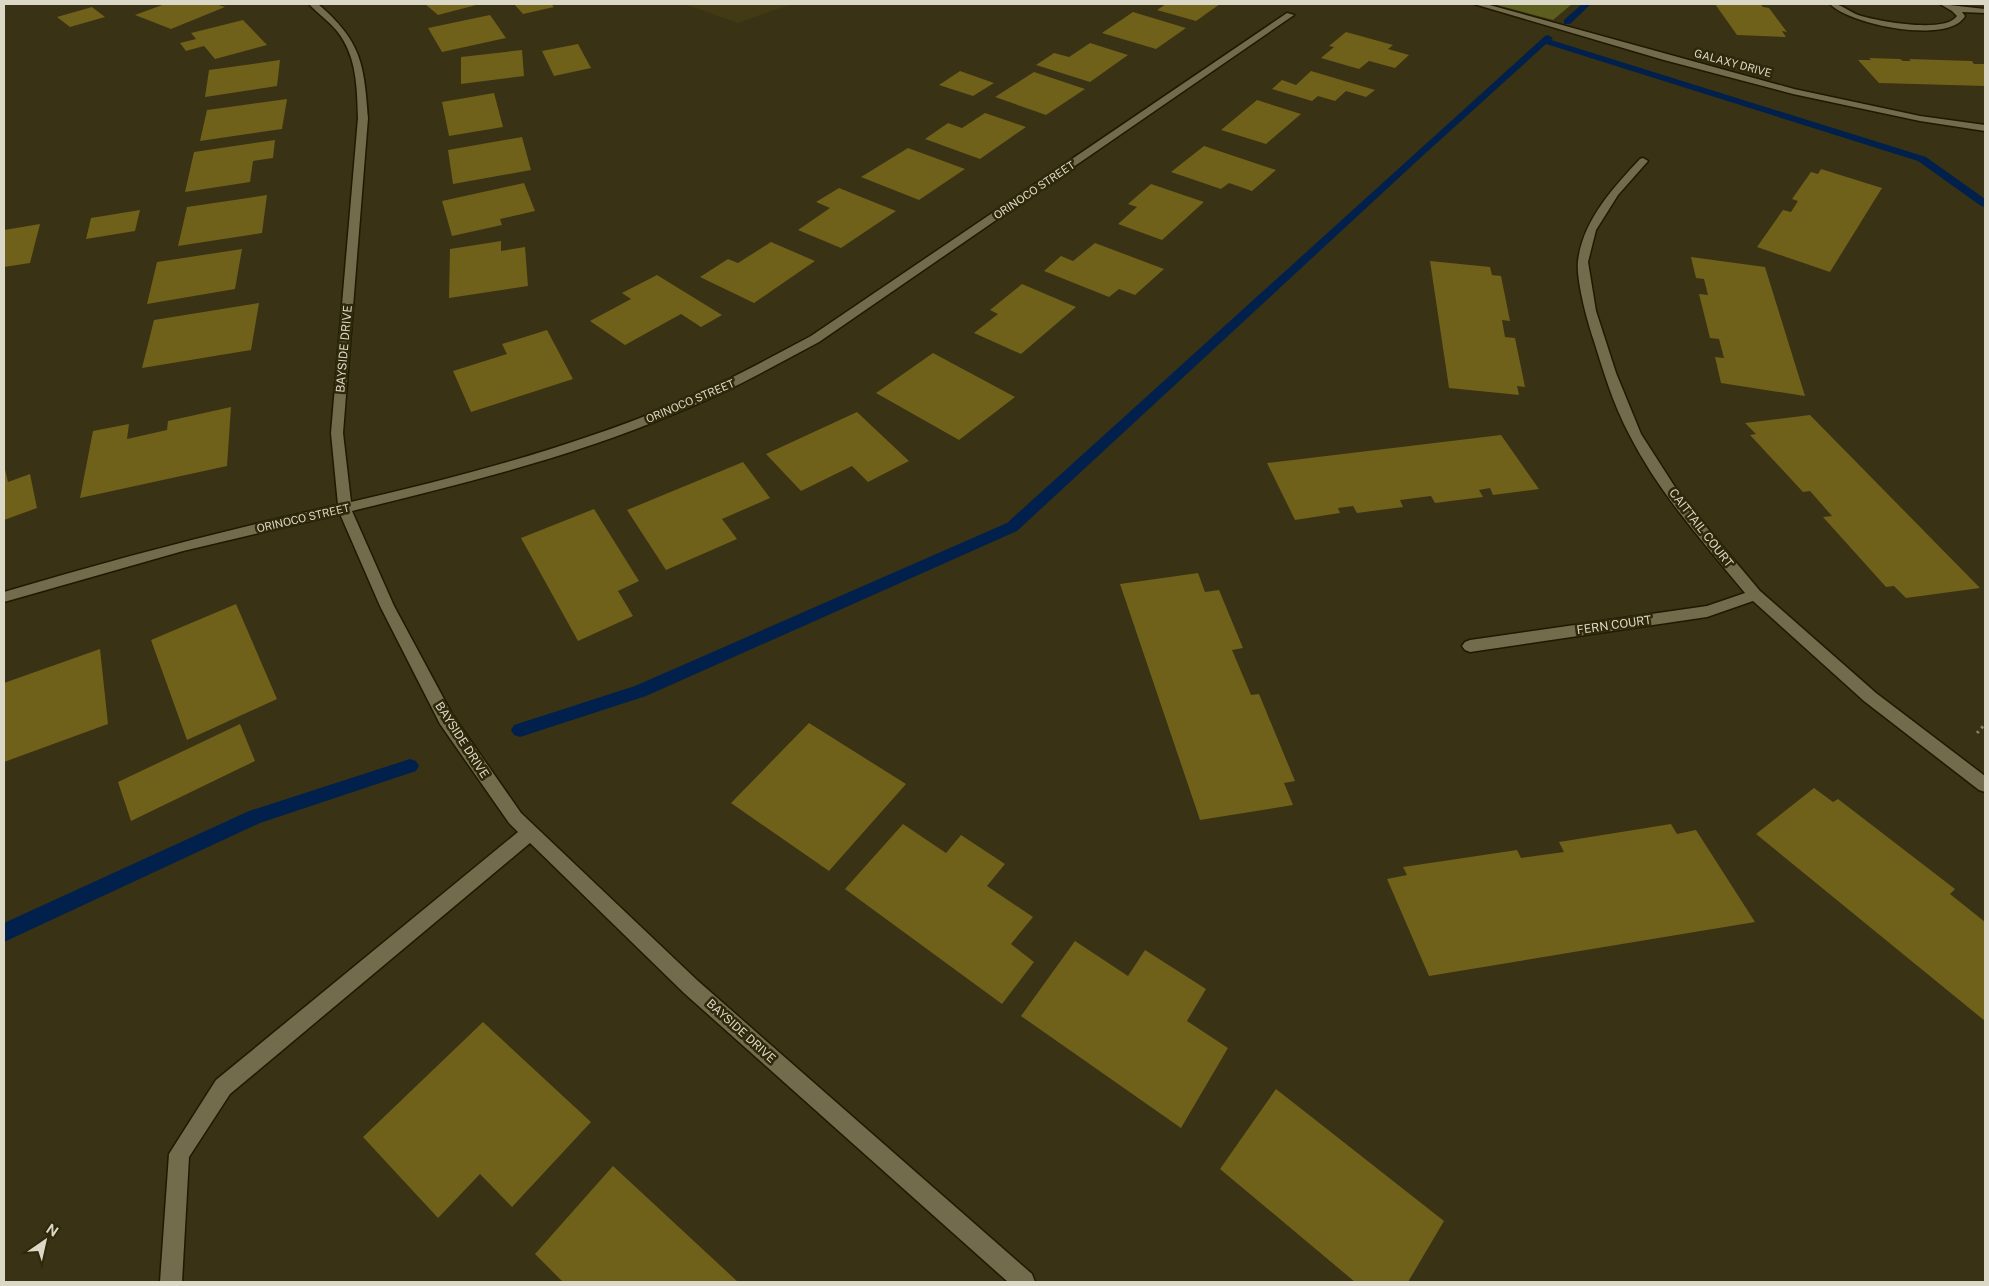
<svg xmlns="http://www.w3.org/2000/svg" width="1989" height="1286" font-family="'Public Sans',sans-serif">
<style>
.built{fill:#423a14}
.green{fill:#5b5e1e}
.lines{fill:none;stroke-linecap:round;stroke-linejoin:round}
.stream{fill:#01214c;fill-rule:evenodd}
.building{fill:#6f601a}
.minor-casing{stroke:#201900;stroke-width:3}
.path{stroke:#857f67;stroke-width:3;stroke-dasharray:2.5 4;stroke-linecap:butt}
.minor{fill:#726b4c;fill-rule:evenodd}
.labels{text-anchor:middle;stroke-width:5;stroke-linejoin:round;paint-order:stroke}
.far-street-label{font-size:11px;fill:#dcd8c7;stroke:#2f280a}
.street-label{font-size:12px;fill:#dcd8c7;stroke:#2f280a}
</style>
<rect width="100%" height="100%" fill="#393214"/>
<path class="built" d="M684 4H792L738 23Z"/>
<path class="green" d="M1493 4H1572L1553 20Z"/>
<g class="lines">
<path class="stream" d="M1582 4H1591L1570 24H1564V20Z
M1548 35 1553 38 1551 40 1926 157 1985 199V207L1981 206 1918 161 1546 44 1417 161 1017 531 646 696 520 737 514 735 511 730 514 725 635 686 1007 523 1545 36Z
M410 759 416 761 419 766 416 771 260 823 4 942V923L249 811Z"/>
</g>
<path class="building" d="M165 4H215L225 7 171 29 135 15Z
M425 4H480L438 15Z
M514 4H551L554 7 523 14Z
M1166 4H1220L1196 21 1157 10Z
M1715 4H1760L1763 7 1769 8 1787 32 1782 31 1786 37 1737 35Z
M92 7 105 17 70 27 57 17Z
M1133 12 1186 28 1156 49 1102 33Z
M490 15 506 38 442 52 428 28Z
M243 20 267 45 215 59 204 46 186 51 180 43 196 39 191 33Z
M1346 32 1393 45 1388 49 1409 55 1395 68 1369 61 1359 69 1321 58 1334 47 1329 46Z
M1090 43 1128 55 1090 82 1036 65 1054 53 1069 57Z
M578 44 591 68 554 76 542 51Z
M522 50 524 76 461 84V57Z
M1869 58 1900 59 1903 61H1911L1909 59 1972 61 1974 64H1985V86L1879 83 1858 60H1871Z
M280 60 277 86 205 97 209 70Z
M960 71 994 83 973 96 939 85Z
M1311 71 1375 90 1366 97 1346 91 1335 101 1318 96 1312 101 1272 89 1282 80 1296 85Z
M1034 72 1085 89 1046 115 995 97Z
M494 93 503 127 449 136 442 102Z
M287 99 282 129 200 141 207 110Z
M1257 100 1301 114 1266 144 1221 130Z
M985 113 1026 127 980 159 925 139 948 123 962 128Z
M522 137 531 170 453 184 448 150Z
M275 140 273 158 253 161 250 182 185 192 194 152Z
M1204 146 1276 170 1252 191 1229 183 1221 189 1171 172Z
M908 148 965 169 919 200 861 177Z
M1821 169 1882 188 1830 272 1757 247 1783 210 1791 212 1798 201 1792 199 1811 172 1818 174Z
M524 183 535 211 500 219 502 225 452 236 442 201Z
M1151 184 1204 202 1162 240 1118 224 1137 207 1128 204Z
M839 188 896 211 841 248 798 230 830 208 816 202Z
M267 195 262 233 178 246 187 207Z
M140 210 135 231 86 239 91 218Z
M40 224 30 263 4 267V230Z
M501 241V251L525 247 528 286 449 298 450 249Z
M771 242 815 261 754 303 700 277 728 259 738 263Z
M1095 243 1164 269 1135 295 1119 289 1109 297 1044 271 1061 256 1073 261Z
M242 249 235 289 147 304 157 262Z
M1691 257 1765 267 1805 396 1721 383 1715 357 1724 358 1719 339 1710 338 1699 294 1708 295 1704 279 1696 278Z
M1430 261 1490 267 1492 275 1501 276 1510 321 1502 320 1505 337 1515 338 1525 387 1517 386 1519 395 1449 388Z
M657 275 722 315 701 327 681 314 625 345 590 321 631 299 622 293Z
M1022 284 1076 307 1021 354 974 333 998 314 990 310Z
M259 303 251 350 142 368 154 320Z
M547 330 573 379 471 412 453 371 507 354 502 344Z
M933 353 1015 397 959 440 876 393Z
M231 407 227 466 80 498 93 431 129 424 127 439 167 430 168 421Z
M857 412 909 461 868 482 852 466 801 491 766 454Z
M1810 415 1980 588 1906 598 1894 586 1886 587 1823 517 1832 516 1810 491 1803 492 1750 435 1756 434 1745 423Z
M1501 435 1539 489 1493 495 1490 488 1479 490 1483 497 1435 503 1431 496 1400 500 1403 507 1357 513 1353 506 1338 508 1340 513 1295 520 1267 463Z
M743 462 770 498 722 519 737 539 666 570 627 510Z
M4 465 8 482 30 474 37 508 4 520Z
M594 509 639 581 618 591 633 616 578 641 521 538Z
M1198 573 1205 592 1219 590 1243 648 1232 650 1251 695 1259 694 1295 781 1284 783 1293 805 1200 820 1120 584Z
M236 604 277 699 187 740 151 640Z
M100 649 108 724 4 762V683Z
M809 723 906 784 829 871 731 803Z
M240 724 255 761 131 821 118 782Z
M1814 788 1833 802 1838 799 1955 889 1950 894 1985 922V1021L1756 834Z
M903 824 946 853 961 835 1005 864 987 886 1033 917 1011 944 1034 962 1002 1004 845 889Z
M1671 824 1677 834 1696 830 1755 922 1429 976 1387 879 1407 875 1403 867 1517 850 1521 858 1564 852 1559 842Z
M1075 941 1128 976 1145 950 1206 989 1187 1021 1228 1048 1181 1128 1021 1016Z
M483 1022 591 1122 512 1207 480 1174 438 1218 363 1137Z
M1276 1089 1444 1221 1408 1282H1355L1220 1169Z
M613 1166 738 1282H563L535 1254Z"/>
<g class="lines">
<defs>
<path id="minor" d="M309 4H318C361 41 364 63 368 118L343 433 351 502C459 477 565 449 668 407 717 387 764 361 811 336L1287 13 1294 15 819 342C772 367 726 393 676 413 572 457 462 484 352 511L394 606 452 714 521 813 698 981 1032 1274 1035 1282H1008L684 993 530 843 230 1094 189 1157 182 1282H160L169 1154 216 1080 518 832 509 823 440 724 380 606 340 514 183 551 4 602V592C114 559 225 530 338 505L331 433 358 118C357 88 357 56 337 31 329 21 318 14 309 4Z
M1474 4H1486L1794 89 1920 116 1985 125V131L1920 121 1793 94 1664 60Z
M1830 4C1841 3 1848 11 1858 15 1876 21 1945 34 1957 16L1952 11 1940 4 1985 9V13L1962 12 1965 16C1949 45 1850 25 1830 4Z
M1643 158 1648 161 1618 195 1596 230 1588 262 1596 311 1616 373 1641 434 1682 498 1760 591 1876 693 1985 776V792L1979 790 1864 701 1753 601 1707 617 1470 652 1465 650 1462 646 1465 642 1470 640 1707 606 1745 593C1703 542 1659 493 1629 434 1613 404 1603 370 1593 338 1587 320 1576 280 1578 261 1583 220 1613 188 1640 159Z"/>
</defs>
<use href="#minor" class="minor-casing"/>
<path class="path" d="M1977 733 1985 724"/>
<use href="#minor" class="minor"/>
</g>
<g class="labels">
<g class="far-street-label">
<text transform="translate(1733 63) rotate(15)" y="4">GALAXY DRIVE</text>
<text transform="translate(1034 190) rotate(-34)" y="4">ORINOCO STREET</text>
<text transform="translate(690 401) rotate(-23)" y="4">ORINOCO STREET</text>
<text transform="translate(303 518) rotate(-13)" y="4">ORINOCO STREET</text>
</g>
<g class="street-label">
<text transform="translate(344 349) rotate(-85)" y="4">BAYSIDE DRIVE</text>
<text transform="translate(1701 528) rotate(52)" y="4">CAITTAIL COURT</text>
<text transform="translate(1614 625) rotate(-8)" y="4">FERN COURT</text>
<text transform="translate(462 740) rotate(57)" y="4">BAYSIDE DRIVE</text>
<text transform="translate(741 1031) rotate(42)" y="4">BAYSIDE DRIVE</text>
</g>
</g>
<rect width="1989" height="1286" fill="none" stroke="#dcd8c7" stroke-width="10"/>
<g transform="translate(45 1241) rotate(34)" stroke="#2f280a" stroke-width="4" paint-order="stroke">
<path d="M0-4L9 19L0 12L-9 19Z" fill="#dcd8c7"/>
<text y="-8" font-size="14" font-weight="bold" text-anchor="middle" fill="#dcd8c7">N</text>
</g>
</svg>
